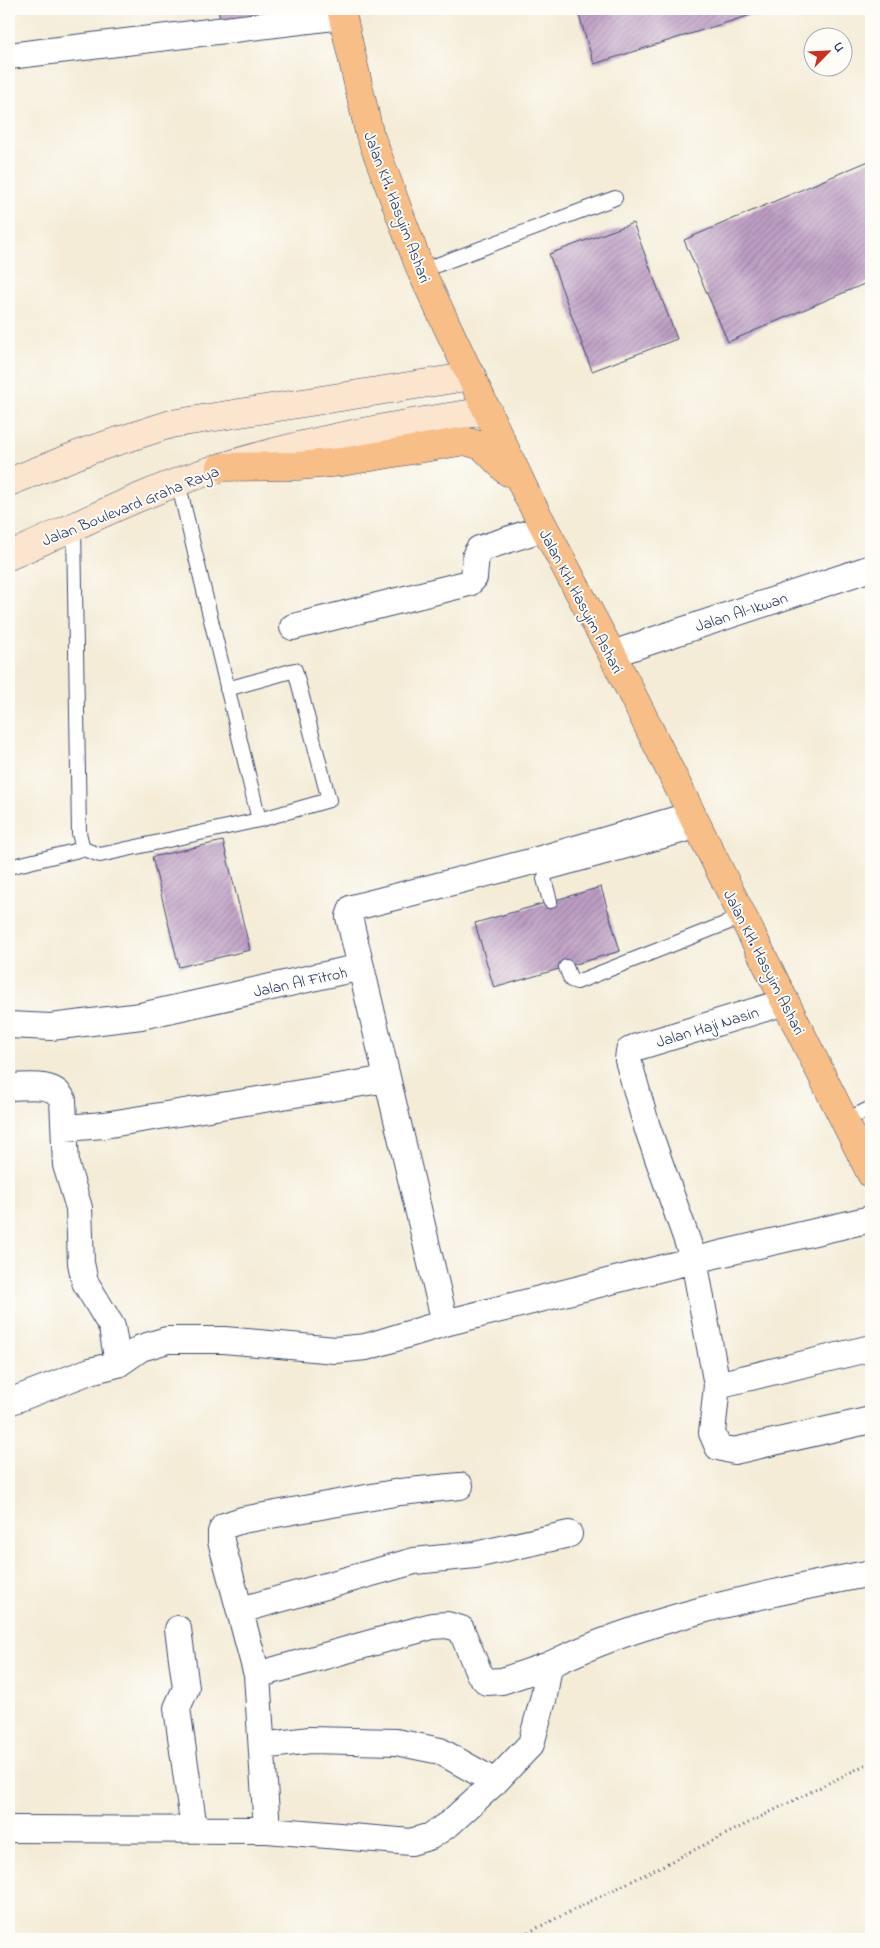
<svg xmlns="http://www.w3.org/2000/svg" width="880" height="1948" font-family="'Indie Flower',sans-serif">
<style>
.building{fill:url(#building-hatch)}
.lines{fill:none;stroke-linecap:round;stroke-linejoin:round}
.service-casing{stroke:#3c4b70;stroke-width:16}
.minor-casing{stroke:#3c4b70;stroke-width:28}
.secondary-casing{stroke:#3c4b70;stroke-width:29}
.primary-casing{stroke:#3c4b70;stroke-width:29}
.path{stroke:#3c4b70;stroke-width:3;stroke-dasharray:1 4;stroke-linecap:butt}
.service{stroke:#fff;stroke-width:14}
.minor{stroke:#fff;stroke-width:26}
.secondary{stroke:#fce5cf;stroke-width:28}
.primary{stroke:#f7be87;stroke-width:28}
.labels{text-anchor:middle;stroke-width:4;stroke-linejoin:round;paint-order:stroke}
.street-label{font-size:16px;fill:#1b2f5e;stroke:#fdfcf7}
</style>
<defs>
<pattern id="building-hatch" width="6" height="6" patternUnits="userSpaceOnUse" patternTransform="scale(1.25)"><rect width="6" height="6" fill="#be9ec4"/><path d="M-1 1l2-2M0 6l6-6M5 7l2-2" fill="none" stroke="#9a81a2"/></pattern>
</defs>
<rect width="100%" height="100%" fill="#fdfcf7"/>
<filter id="ink" filterUnits="userSpaceOnUse"><feTurbulence type="fractalNoise" baseFrequency=".02" numOctaves="2"/><feDisplacementMap in="SourceGraphic" scale="10" xChannelSelector="R" yChannelSelector="G"/><feConvolveMatrix kernelMatrix="1 2 1 2 8 2 1 2 1" color-interpolation-filters="sRGB"/></filter>
<filter id="wash" filterUnits="userSpaceOnUse"><feTurbulence type="fractalNoise" baseFrequency=".0096" numOctaves="4" result="noise"/><feDisplacementMap in="SourceGraphic" scale="20" xChannelSelector="R" yChannelSelector="G"/><feGaussianBlur stdDeviation="1.12" result="paint"/><feColorMatrix in="noise" values="0 0 0 0 0 0 0 0 0 0 0 0 0 0 0 0 0 1.4 0 .05"/><feComposite in="paint" operator="in"/></filter>
<g filter="url(#wash)">
<rect width="100%" height="100%" fill="#f4ecd7"/>
<g id="blocks">
<path class="building" d="M218 9H267L269 18 221 25Z
M577 9H770L594 64Z
M871 160V281L728 342 684 240Z
M633 223 677 339 592 371 549 254Z
M223 841 250 950 179 967 152 857Z
M601 887 620 951 494 988 475 923Z"/>
</g>
</g>
<g filter="url(#ink)">
<use href="#blocks" fill-opacity="0" stroke="#3c4b70" stroke-width="1"/>
<g class="lines">
<defs>
<path id="service" d="M421 271 615 198
M178 482 259 820
M74 527 79 833 83 849 100 855 259 820 329 800 295 670 227 689
M9 867 83 849
M550 901 544 879 547 873 700 831
M566 967 571 980 577 982 742 917
M844 1121 871 1108"/>
<path id="minor" d="M9 56 342 16
M293 627 469 583 474 578 476 554 479 549 544 528
M612 654 871 568
M361 967 445 1323
M785 1002 634 1048 629 1051 628 1060 647 1127 694 1260 717 1385 712 1433 718 1447 734 1451 871 1420
M9 1025 51 1027 141 1016 361 967 349 917 352 908 534 861 692 815
M9 1087C27 1087 54 1081 63 1100L66 1165 79 1208 81 1263 85 1282 112 1327 118 1364
M65 1128 104 1125 387 1079
M717 1385 871 1348
M9 1402 90 1371 118 1364 141 1348 167 1340H224L335 1350 366 1347 445 1323 694 1260 871 1219
M241 1610 414 1561 475 1555 569 1534
M178 1629 186 1688 177 1708 194 1829
M257 1675 432 1626 447 1625 461 1629 479 1673 487 1682 502 1681 549 1665
M262 1746 310 1740 396 1742 440 1751 495 1782
M9 1829 267 1830 411 1842 431 1836 450 1823 495 1782 531 1744 544 1696 549 1665C650 1616 762 1595 871 1573
M267 1830 257 1675 221 1541V1532L224 1526 242 1520 400 1492 460 1486"/>
<path id="secondary" d="M9 482 90 450 171 424 472 376
M9 556C79 525 149 489 222 467 309 440 398 424 488 411"/>
<path id="primary" d="M341 9 369 132 421 271 528 497 612 654 871 1174
M221 467 298 466 342 462 465 441 482 446 508 472"/>
</defs>
<use href="#service" class="service-casing"/>
<use href="#minor" class="minor-casing"/>
<use href="#secondary" class="secondary-casing"/>
<use href="#primary" class="primary-casing"/>
<path class="path" d="M515 1939 871 1762"/>
<use href="#service" class="service"/>
<use href="#minor" class="minor"/>
<use href="#secondary" class="secondary"/>
<use href="#primary" class="primary"/>
</g>
</g>
<g class="labels">
<g class="street-label">
<text transform="translate(398 207) rotate(69)" y="6">Jalan KH. Hasyim Ashari</text>
<text transform="translate(130 505) rotate(-22)" y="6">Jalan Boulevard Graha Raya</text>
<text transform="translate(582 601) rotate(62)" y="6">Jalan KH. Hasyim Ashari</text>
<text transform="translate(741 611) rotate(-18)" y="6">Jalan Al-Ikwan</text>
<text transform="translate(765 962) rotate(63)" y="6">Jalan KH. Hasyim Ashari</text>
<text transform="translate(300 981) rotate(-12)" y="6">Jalan Al Fitroh</text>
<text transform="translate(707 1026) rotate(-17)" y="6">Jalan Haji Nasin</text>
</g>
</g>
<rect width="880" height="1948" fill="none" stroke="#fdfcf7" stroke-width="30"/>
<g transform="translate(828 52) rotate(66)"><circle r="24" fill="#fdfcf7" stroke="#a3aaba"/>
<path d="M0-4L9 19L0 12L-9 19Z" fill="#c8321e"/>
<text y="-8" font-size="14" font-weight="bold" text-anchor="middle" fill="#1b2f5e">U</text>
</g>
</svg>
